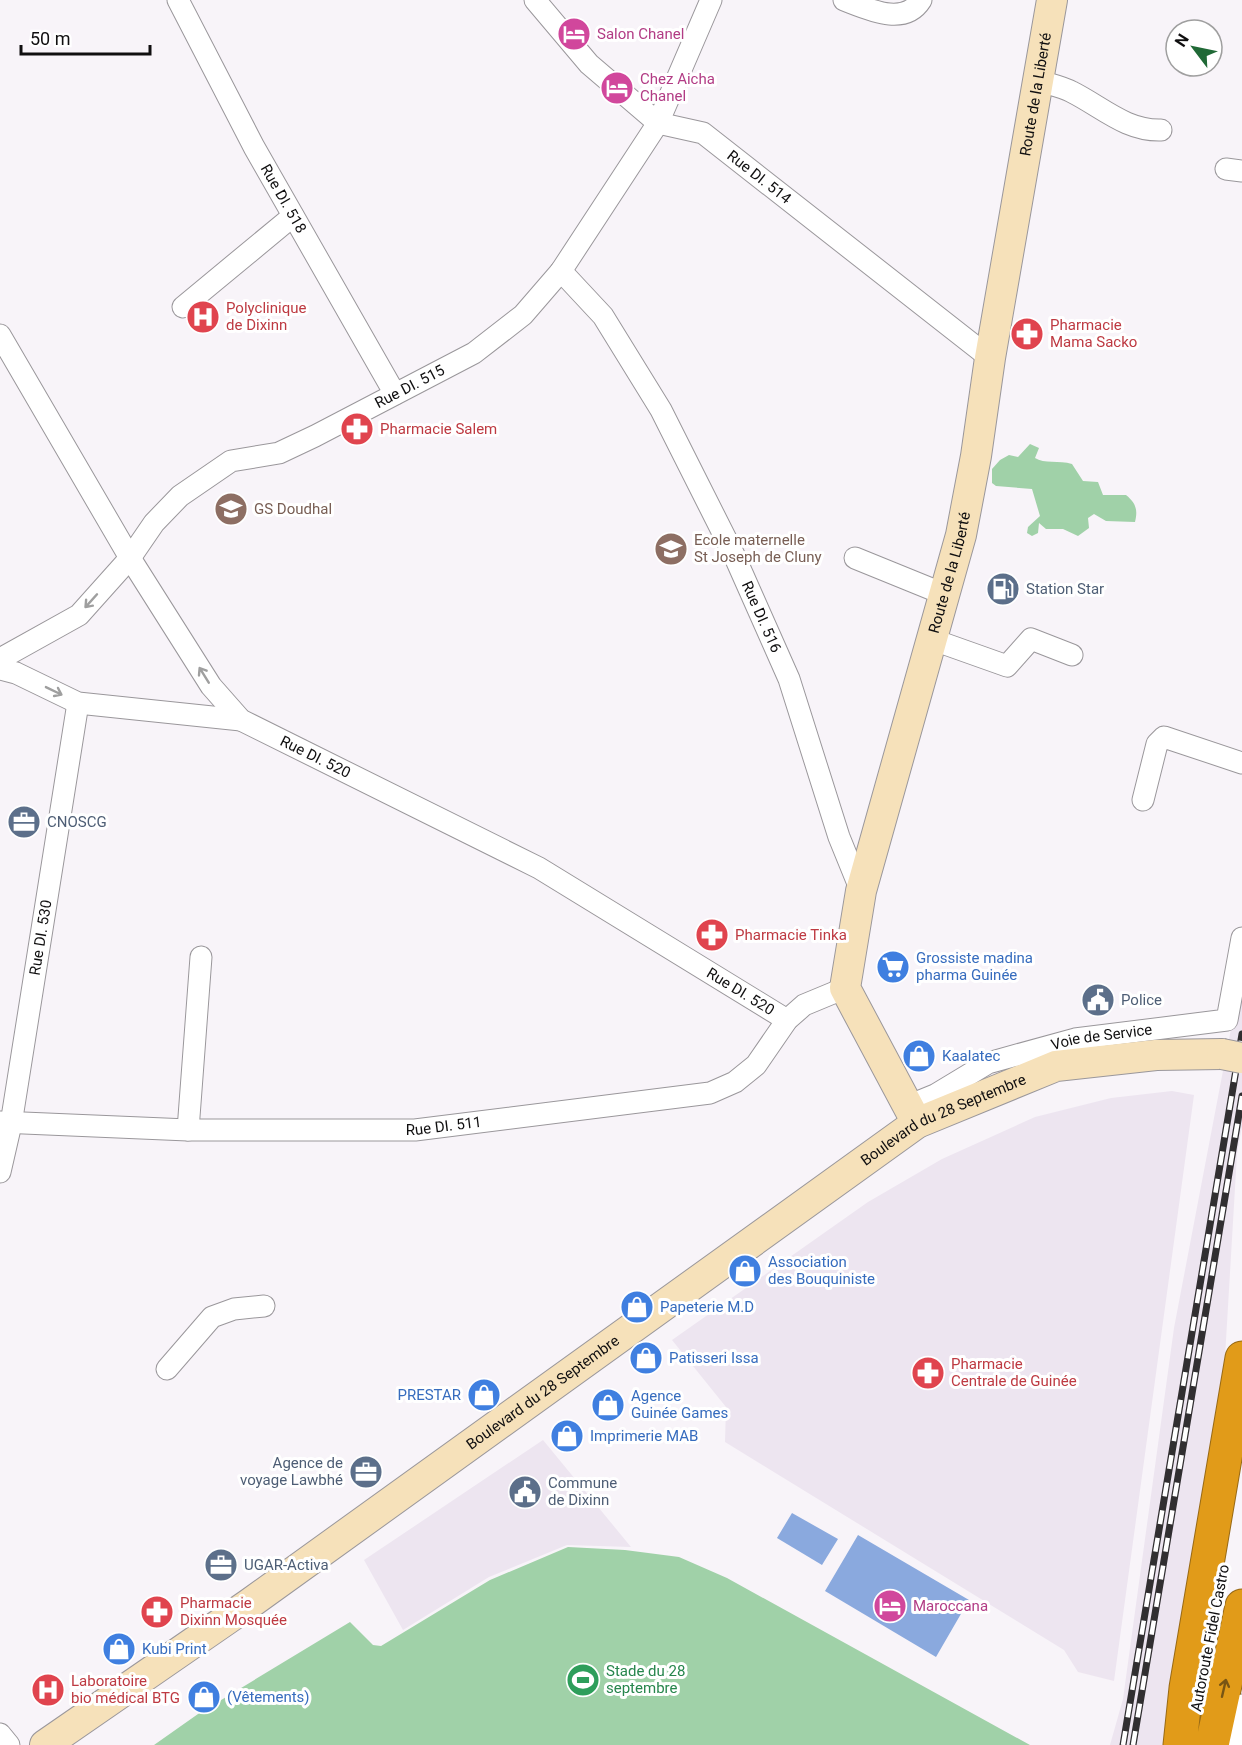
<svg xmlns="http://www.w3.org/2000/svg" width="1242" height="1745" font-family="Roboto,sans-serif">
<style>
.built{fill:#ede5f0}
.green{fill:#a0d1a8}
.water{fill:#8aa9de}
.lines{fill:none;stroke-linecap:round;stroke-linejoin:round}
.street-casing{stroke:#9a979b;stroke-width:23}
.secondary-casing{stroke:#9a979b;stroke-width:32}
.highway-casing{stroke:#986a16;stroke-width:35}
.street{stroke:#fff;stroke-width:21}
.secondary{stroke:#f6e1ba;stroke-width:30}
.highway{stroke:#e19b19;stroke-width:33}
.rail-casing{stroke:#312f31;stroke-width:7}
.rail{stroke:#fff;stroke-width:4.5;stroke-dasharray:14;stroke-linecap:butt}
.secondary-bridge-casing{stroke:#9a979b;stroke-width:32;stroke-linecap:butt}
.secondary-bridge{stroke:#f6e1ba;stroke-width:30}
.oneway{stroke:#9f9f9f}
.oneway2{stroke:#785514}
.labels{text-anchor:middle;stroke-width:6;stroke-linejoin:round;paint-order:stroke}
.hotel-label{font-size:15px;fill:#b23c85;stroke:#fff;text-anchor:start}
.street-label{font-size:15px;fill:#100f10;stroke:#fff}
.health-label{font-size:15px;fill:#be3a42;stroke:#fff;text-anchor:start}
.education-label{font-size:15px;fill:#785e54;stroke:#fff;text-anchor:start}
.service-label{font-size:15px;fill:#4e5e75;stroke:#fff;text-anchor:start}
.shop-label{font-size:15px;fill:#366cbe;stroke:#fff;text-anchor:start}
.leisure-label{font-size:15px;fill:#27864d;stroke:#fff;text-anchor:start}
</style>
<rect width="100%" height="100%" fill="#f8f4f9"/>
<path class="built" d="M1242 971V1126L1237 1154 1221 1425 1173 1745H1110L1123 1699 1174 1328Z
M1172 1091 1194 1095 1114 1681 1078 1672 1064 1650 725 1442 726 1407 672 1340 868 1202 942 1159 1035 1117 1111 1098Z
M543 1440 631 1547 567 1545 489 1577 403 1630 364 1560Z"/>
<path class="green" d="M1030 444 1039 448 1035 458C1044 464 1059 460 1072 464L1083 481 1098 482 1103 495H1126C1136 503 1138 510 1135 522L1106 521 1094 514 1088 518 1089 528 1078 536 1063 529H1046L1039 523 1038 533 1032 536 1027 533 1028 527 1040 516 1032 489 996 486 992 483V469L1000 460 1009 455 1018 457Z
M568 1547 625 1550 679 1557 727 1578 1030 1745H154L198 1714 350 1622 373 1645 381 1646 490 1580Z"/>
<path class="water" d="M792 1513 838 1539 822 1565 777 1538Z
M858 1535 969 1600 936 1657 825 1591Z"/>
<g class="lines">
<defs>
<g id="street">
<path id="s1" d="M178 0 254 147 395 394"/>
<path id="s2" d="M535 0 589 64 658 123 703 133 990 358"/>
<path d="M844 0C868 9 904 27 921 0"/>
<path d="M1037 80C1048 84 1061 86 1072 92 1102 107 1126 131 1161 130"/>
<path d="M1226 169 1242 171"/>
<path id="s3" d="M561 271 603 316 661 410 734 555 789 679 839 837 861 891"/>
<path d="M183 307 293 216"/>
<path id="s4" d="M0 335 130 558 211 686 241 720 539 868 787 1020"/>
<path d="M855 558 946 595"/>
<path d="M931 639 1007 666 1031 639 1072 655"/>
<path id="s5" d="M0 659 79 615 130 558 154 523 180 496 231 461 279 453 315 436 474 353 523 315 561 271 658 123 711 0"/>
<path d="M0 669 16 673 78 703 241 720"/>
<path d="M1143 800 1157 744 1164 737 1242 763"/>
<path id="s6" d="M908 1106 935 1095 988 1063 1075 1039 1227 1020 1242 938"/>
<path id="s7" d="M0 1122 188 1130H415L710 1093 735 1082 756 1065 787 1020 804 1005 845 988"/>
<path d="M188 1130 201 957"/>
<path id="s8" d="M0 1172 11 1124 78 703"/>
<path d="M167 1369 212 1317 234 1309 264 1306"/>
<path d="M0 1734 9 1745"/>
<path d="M1235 1745 1242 1705"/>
</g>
<g id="secondary">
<path id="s9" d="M917 1123 845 988 861 891 961 535 976 456 990 358 1052 0"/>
<path id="s10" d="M45 1745 249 1604 917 1123 1056 1066 1156 1055 1222 1054"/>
</g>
<path id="highway" d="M1180 1745 1186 1688 1242 1358
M1212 1745 1242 1606"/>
</defs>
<use href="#street" class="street-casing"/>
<use href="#secondary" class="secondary-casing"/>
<use href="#highway" class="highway-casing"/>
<use href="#street" class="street"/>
<use href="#secondary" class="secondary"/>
<use href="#highway" class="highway"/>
<defs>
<path id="rail" d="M1123 1745 1242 1034
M1133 1745 1242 1096"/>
</defs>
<use href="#rail" class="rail-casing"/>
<use href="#rail" class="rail"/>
<defs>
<path id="secondary-bridge" d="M1222 1054 1242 1058"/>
</defs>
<use href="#secondary-bridge" class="secondary-bridge-casing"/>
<use href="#secondary-bridge" class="secondary-bridge"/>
</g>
<defs><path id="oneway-shaft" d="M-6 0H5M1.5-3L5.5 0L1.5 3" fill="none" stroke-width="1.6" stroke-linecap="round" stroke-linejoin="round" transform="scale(1.5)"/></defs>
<g class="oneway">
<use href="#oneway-shaft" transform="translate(91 601) rotate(132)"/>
<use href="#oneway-shaft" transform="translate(204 675) rotate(-122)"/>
<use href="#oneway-shaft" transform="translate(54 691) rotate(26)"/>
</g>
<use class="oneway2" href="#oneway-shaft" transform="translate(1224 1688) rotate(-77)"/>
<defs>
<symbol id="hotel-disc" viewBox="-11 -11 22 22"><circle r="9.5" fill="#d1479c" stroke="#fff"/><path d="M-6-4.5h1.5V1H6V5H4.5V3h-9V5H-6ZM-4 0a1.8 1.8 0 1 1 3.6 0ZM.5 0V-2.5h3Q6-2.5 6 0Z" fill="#fff"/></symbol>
<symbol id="hospital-disc" viewBox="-11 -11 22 22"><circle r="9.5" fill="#e0444e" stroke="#fff"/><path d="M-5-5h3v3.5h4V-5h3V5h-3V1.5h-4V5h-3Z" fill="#fff"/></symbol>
<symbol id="pharmacy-disc" viewBox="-11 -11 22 22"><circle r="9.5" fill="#e0444e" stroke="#fff"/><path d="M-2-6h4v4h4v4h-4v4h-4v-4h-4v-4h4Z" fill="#fff"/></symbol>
<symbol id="school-disc" viewBox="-11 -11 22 22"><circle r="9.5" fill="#8d6e63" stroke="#fff"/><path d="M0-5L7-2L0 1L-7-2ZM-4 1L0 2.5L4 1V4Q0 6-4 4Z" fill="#fff"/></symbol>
<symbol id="fuel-disc" viewBox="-11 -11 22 22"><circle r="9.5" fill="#5c6f8a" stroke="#fff"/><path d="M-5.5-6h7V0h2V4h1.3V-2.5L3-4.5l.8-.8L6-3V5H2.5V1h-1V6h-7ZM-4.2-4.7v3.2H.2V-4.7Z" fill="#fff"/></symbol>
<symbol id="office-disc" viewBox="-11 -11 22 22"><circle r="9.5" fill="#5c6f8a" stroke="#fff"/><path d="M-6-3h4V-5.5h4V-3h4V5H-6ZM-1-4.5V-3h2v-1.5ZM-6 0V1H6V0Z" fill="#fff"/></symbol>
<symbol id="supermarket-disc" viewBox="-11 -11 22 22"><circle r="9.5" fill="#3f7fe0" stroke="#fff"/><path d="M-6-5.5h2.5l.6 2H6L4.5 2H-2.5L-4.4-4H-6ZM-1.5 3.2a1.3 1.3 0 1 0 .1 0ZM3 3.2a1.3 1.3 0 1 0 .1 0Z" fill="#fff"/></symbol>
<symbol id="civic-disc" viewBox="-11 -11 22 22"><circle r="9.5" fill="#5c6f8a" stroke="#fff"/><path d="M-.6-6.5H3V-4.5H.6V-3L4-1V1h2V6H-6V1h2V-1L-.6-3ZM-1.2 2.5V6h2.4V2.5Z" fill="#fff"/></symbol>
<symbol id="shop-disc" viewBox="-11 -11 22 22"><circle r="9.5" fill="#3f7fe0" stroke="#fff"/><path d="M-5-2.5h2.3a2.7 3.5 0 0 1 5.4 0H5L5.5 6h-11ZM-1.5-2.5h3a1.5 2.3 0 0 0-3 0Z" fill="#fff"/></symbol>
<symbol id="stadium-disc" viewBox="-11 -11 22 22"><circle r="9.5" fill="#2e9e5b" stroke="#fff"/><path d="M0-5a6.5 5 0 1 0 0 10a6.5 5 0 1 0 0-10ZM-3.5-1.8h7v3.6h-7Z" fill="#fff"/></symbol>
</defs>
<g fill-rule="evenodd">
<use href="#hotel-disc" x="555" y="15" width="38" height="38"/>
<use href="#hotel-disc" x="598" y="69" width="38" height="38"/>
<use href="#hospital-disc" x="184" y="298" width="38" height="38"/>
<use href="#pharmacy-disc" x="1008" y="315" width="38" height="38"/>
<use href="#pharmacy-disc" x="338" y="410" width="38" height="38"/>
<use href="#school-disc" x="212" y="490" width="38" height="38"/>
<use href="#school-disc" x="652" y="530" width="38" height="38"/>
<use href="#fuel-disc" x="984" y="570" width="38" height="38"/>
<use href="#office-disc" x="5" y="803" width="38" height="38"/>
<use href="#pharmacy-disc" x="693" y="916" width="38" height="38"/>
<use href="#supermarket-disc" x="874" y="948" width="38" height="38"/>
<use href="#civic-disc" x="1079" y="981" width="38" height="38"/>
<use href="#shop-disc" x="900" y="1037" width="38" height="38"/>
<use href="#shop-disc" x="726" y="1252" width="38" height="38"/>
<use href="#shop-disc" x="618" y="1288" width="38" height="38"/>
<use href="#shop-disc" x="627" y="1339" width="38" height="38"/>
<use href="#pharmacy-disc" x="909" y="1354" width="38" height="38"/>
<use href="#shop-disc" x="465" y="1376" width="38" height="38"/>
<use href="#shop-disc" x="589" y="1386" width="38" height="38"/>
<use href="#shop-disc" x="548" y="1417" width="38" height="38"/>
<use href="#office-disc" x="347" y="1453" width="38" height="38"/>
<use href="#civic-disc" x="506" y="1473" width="38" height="38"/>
<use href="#office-disc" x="202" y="1546" width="38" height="38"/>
<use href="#hotel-disc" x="871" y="1587" width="38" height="38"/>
<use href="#pharmacy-disc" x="138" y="1593" width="38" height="38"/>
<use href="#shop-disc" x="100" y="1630" width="38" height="38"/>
<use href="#stadium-disc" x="564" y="1661" width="38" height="38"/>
<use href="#hospital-disc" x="29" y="1671" width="38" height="38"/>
<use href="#shop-disc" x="185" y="1678" width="38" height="38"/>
</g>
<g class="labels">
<g class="hotel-label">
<text x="597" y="39">Salon Chanel</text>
<text x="640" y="84">Chez Aicha<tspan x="640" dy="17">Chanel</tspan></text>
<text x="913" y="1611">Maroccana</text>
</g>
<g class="street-label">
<text dy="5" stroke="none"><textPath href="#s9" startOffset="1068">Route de la Liberté</textPath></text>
<text dy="5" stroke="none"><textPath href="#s2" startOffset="292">Rue DI. 514</textPath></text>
<text dy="5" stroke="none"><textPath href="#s1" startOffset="225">Rue DI. 518</textPath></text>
<text dy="5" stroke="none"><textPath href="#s5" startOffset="504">Rue DI. 515</textPath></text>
<text dy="5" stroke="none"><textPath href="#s9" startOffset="582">Route de la Liberté</textPath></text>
<text dy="5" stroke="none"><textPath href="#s3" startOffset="402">Rue DI. 516</textPath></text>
<text dy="5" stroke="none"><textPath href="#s4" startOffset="538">Rue DI. 520</textPath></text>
<text dy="5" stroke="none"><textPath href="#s8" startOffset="238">Rue DI. 530</textPath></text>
<text dy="5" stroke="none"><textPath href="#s4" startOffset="1024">Rue DI. 520</textPath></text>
<text dy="5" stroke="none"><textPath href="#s6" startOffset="208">Voie de Service</textPath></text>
<text dy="5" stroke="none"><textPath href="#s10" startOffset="1096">Boulevard du 28 Septembre</textPath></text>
<text dy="5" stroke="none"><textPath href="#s7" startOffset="444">Rue DI. 511</textPath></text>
<text dy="5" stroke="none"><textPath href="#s10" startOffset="610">Boulevard du 28 Septembre</textPath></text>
<text transform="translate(1210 1638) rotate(-79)" y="5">Autoroute Fidel Castro</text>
</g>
<g class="health-label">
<text x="226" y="313">Polyclinique<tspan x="226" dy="17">de Dixinn</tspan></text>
<text x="1050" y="330">Pharmacie<tspan x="1050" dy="17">Mama Sacko</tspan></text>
<text x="380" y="434">Pharmacie Salem</text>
<text x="735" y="940">Pharmacie Tinka</text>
<text x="951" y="1369">Pharmacie<tspan x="951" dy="17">Centrale de Guinée</tspan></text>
<text x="180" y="1608">Pharmacie<tspan x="180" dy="17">Dixinn Mosquée</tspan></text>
<text x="71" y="1686">Laboratoire<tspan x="71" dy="17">bio médical BTG</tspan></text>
</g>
<g class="education-label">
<text x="254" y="514">GS Doudhal</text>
<text x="694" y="545">Ecole maternelle<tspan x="694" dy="17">St Joseph de Cluny</tspan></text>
</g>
<g class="service-label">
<text x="1026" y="594">Station Star</text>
<text x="47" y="827">CNOSCG</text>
<text x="1121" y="1005">Police</text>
<text x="343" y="1468" text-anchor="end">Agence de<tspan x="343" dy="17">voyage Lawbhé</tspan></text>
<text x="548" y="1488">Commune<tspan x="548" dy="17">de Dixinn</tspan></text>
<text x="244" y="1570">UGAR-Activa</text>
</g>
<g class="shop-label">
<text x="916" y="963">Grossiste madina<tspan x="916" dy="17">pharma Guinée</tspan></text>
<text x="942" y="1061">Kaalatec</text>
<text x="768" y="1267">Association<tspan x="768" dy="17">des Bouquiniste</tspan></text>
<text x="660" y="1312">Papeterie M.D</text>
<text x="669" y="1363">Patisseri Issa</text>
<text x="461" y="1400" text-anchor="end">PRESTAR</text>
<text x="631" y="1401">Agence<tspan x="631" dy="17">Guinée Games</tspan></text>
<text x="590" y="1441">Imprimerie MAB</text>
<text x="142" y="1654">Kubi Print</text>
<text x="227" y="1702">(Vêtements)</text>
</g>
<g class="leisure-label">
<text x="606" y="1676">Stade du 28<tspan x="606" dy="17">septembre</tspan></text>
</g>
</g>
<g transform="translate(1194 48) rotate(302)"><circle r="28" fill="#ffffff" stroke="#9f9f9f" stroke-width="1.5"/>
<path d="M0-4.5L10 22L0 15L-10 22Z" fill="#206936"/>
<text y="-9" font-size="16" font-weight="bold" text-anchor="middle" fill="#100f10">N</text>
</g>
<path d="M21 45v9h129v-9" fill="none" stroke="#100f10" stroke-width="3"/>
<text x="30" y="45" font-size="18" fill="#100f10" stroke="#ffffff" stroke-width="4.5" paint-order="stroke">50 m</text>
</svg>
